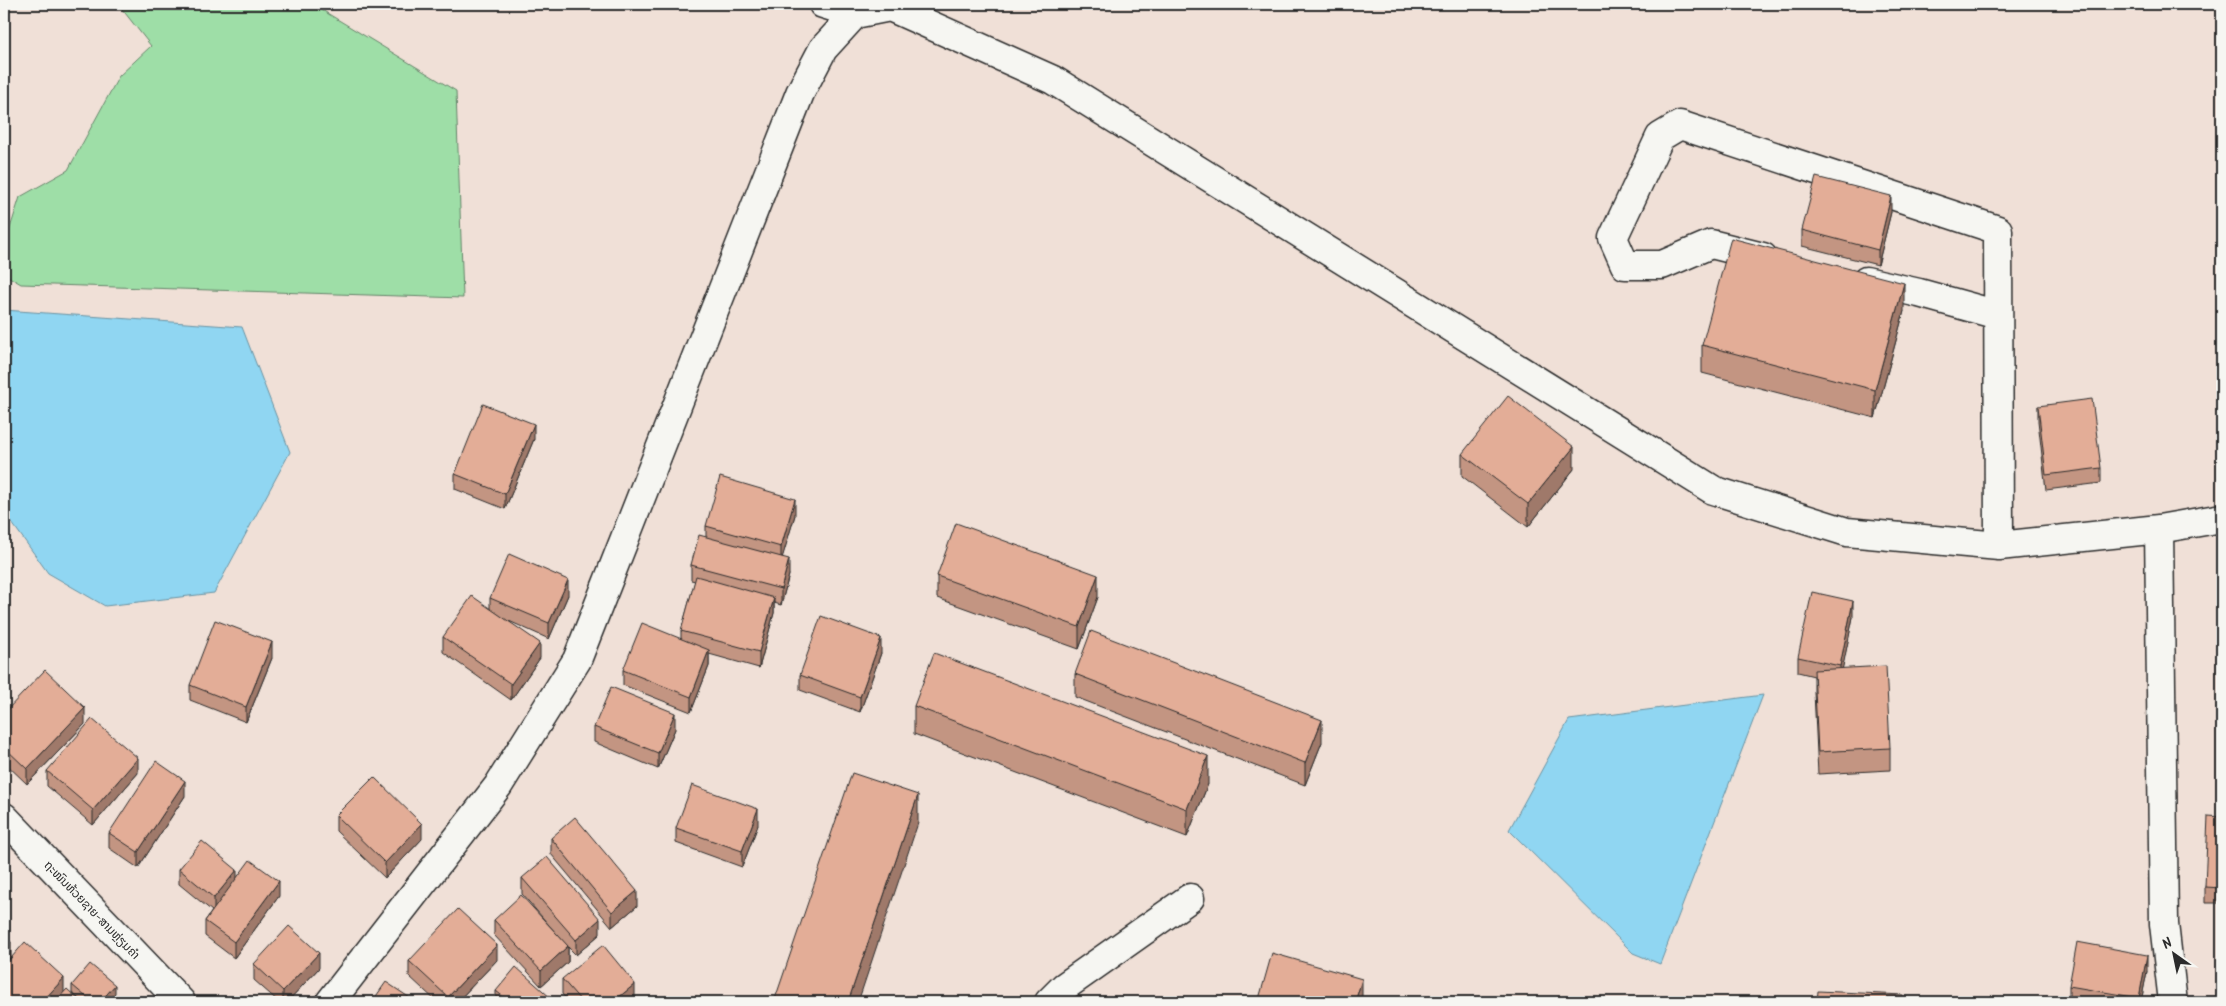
<svg xmlns="http://www.w3.org/2000/svg" width="2226" height="1006" font-family="Kalam,'Noto Sans Lao',sans-serif">
<style>
.green{fill:#9edea7;stroke:#648469}
.water{fill:#90d6f2;stroke:#6892a2}
.lines{fill:none;stroke-linecap:round;stroke-linejoin:round}
.minor-casing{stroke:#2b2b2b;stroke-width:31}
.major-casing{stroke:#2b2b2b;stroke-width:31}
.minor{stroke:#f6f6f2;stroke-width:28}
.major{stroke:#f6f6f2;stroke-width:28}
.wall{fill:#c39582;stroke:#2b2b2b}
.shaded-wall{fill:#9f796a;stroke:#2b2b2b}
.building{fill:#e3ad97;stroke:#2b2b2b}
.labels{text-anchor:middle;stroke-width:5;stroke-linejoin:round;paint-order:stroke}
.street-label{font-size:12px;fill:#2b2b2b;stroke:#f6f6f2}
</style>
<rect width="100%" height="100%" fill="#f0e0d7"/>
<filter id="ink" filterUnits="userSpaceOnUse"><feTurbulence type="fractalNoise" baseFrequency=".02" numOctaves="2"/><feDisplacementMap in="SourceGraphic" scale="10" xChannelSelector="R" yChannelSelector="G"/><feConvolveMatrix kernelMatrix="1 2 1 2 8 2 1 2 1" color-interpolation-filters="sRGB"/></filter>
<g filter="url(#ink)">
<path class="green" d="M118 4H312L456 91 463 298 21 284 4 274V247L20 197 68 170 119 76 151 46Z"/>
<path class="water" d="M4 310 242 327 290 452 214 593 105 606 48 573 7 516 4 505Z
M1763 695 1660 964 1633 953 1509 830 1569 720Z"/>
<g class="lines">
<defs>
<path id="minor" d="M823 4 855 14
M1763 257 1711 244 1662 265H1625L1613 238 1660 137 1680 125 1998 230 1999 546
M1866 281 1919 293 1998 315
M2159 529 2164 924 2173 1002
M330 1002 498 786 577 660 800 93 823 49 855 14 890 7 1053 80 1713 490 1847 532 1999 546 2159 529 2222 518
M1049 1002 1064 987 1190 898"/>
<path id="major" d="M4 817 181 1002"/>
</defs>
<use href="#minor" class="minor-casing"/>
<use href="#major" class="major-casing"/>
<use href="#minor" class="minor"/>
<use href="#major" class="major"/>
</g>
<path class="wall" d="M1891 212 1878 265 1802 246V230Z
M1904 311 1875 418 1702 373V345Z
M2038 406 2101 468V483L2046 490 2038 421Z
M534 439 505 509 455 489V474Z
M1462 454 1574 469 1528 527 1462 476Z
M795 515 782 557 789 575 781 605 774 603V613L759 668 709 654V666L691 712 623 685V670L681 639V631L695 581 691 580V565L706 537V526Z
M937 576 1098 597 1079 649 937 598Z
M568 595 549 639 509 621 540 658 511 700 443 652V637L490 608V598Z
M1853 617 1842 669 1890 748V770L1818 774 1814 692V676L1798 672V657Z
M881 653 860 712 800 690V675Z
M272 658 246 722 190 700V685Z
M1075 674 1322 742 1305 785 1075 697Z
M914 706 1208 784 1187 837 914 734Z
M4 713 85 724 27 784 4 762Z
M594 727 675 729 658 769 594 742Z
M47 771 138 773 93 825 47 786Z
M185 796 138 868 109 848V833Z
M336 815 422 839 385 878 336 831Z
M2222 817V903H2205V887Z
M758 825 742 867 676 843V828Z
M551 838 637 906 612 927 551 854Z
M179 869 237 877 279 896 234 958 205 936V921L212 911 179 884Z
M522 878 600 934 576 955 568 947V962L541 986 494 935V920L562 940 522 894Z
M497 960 457 1002H437L409 976V961Z
M254 964 319 968 287 1002H279L254 980Z
M2147 971 2141 1002H2076L2069 1001V986Z
M562 979 635 999 632 1002H569L562 994Z
M72 985 115 993 107 1002H83L72 993Z
M496 991 552 1002H496Z
M1362 995 1360 1002H1259V999Z"/>
<path class="shaded-wall" d="M1891 196V212L1878 265V250Z
M1904 283V311L1875 418V390Z
M534 424V439L505 509V494Z
M1574 447V469L1528 527V504Z
M795 499V515L781 562V547Z
M789 559V575L781 605V589Z
M1098 575V597L1079 649V627Z
M568 580V595L549 639V623Z
M774 598V613L759 668V652Z
M1853 601V617L1840 681V666Z
M881 638V653L860 712V697Z
M272 642V658L246 722V707Z
M540 643V658L511 700V684Z
M709 650V666L691 712V697Z
M85 708V724L27 784V769Z
M675 713V729L658 769V753Z
M1322 720V742L1305 785V763Z
M1208 756V784L1187 837V809Z
M138 758V773L93 825V810Z
M185 781V796L138 868V852Z
M918 795V823L858 1002H848Z
M758 809V825L742 867V851Z
M422 824V839L385 878V863Z
M237 870V885L214 913V898Z
M279 881V896L234 958V942Z
M637 891V906L612 927V912Z
M600 919V934L576 955V940Z
M11 942V957L4 964V949Z
M497 945V960L457 1002H448V997Z
M568 946V962L541 986V971Z
M319 953V968L287 1002H283V991Z
M2147 955V971L2141 1002H2139V998Z
M64 978V993L56 1002H42Z
M1362 979V995L1360 1002H1355Z
M635 984V999L632 1002H613Z
M115 985V993L107 1002H100Z"/>
<path class="building" d="M1816 177 1891 196 1878 250 1802 230Z
M1731 238 1904 283 1875 390 1702 345Z
M1508 396 1574 447 1528 504 1462 454Z
M2092 399 2101 468 2046 475 2038 406Z
M483 404 534 424 505 494 455 474Z
M720 477 795 499 781 547 706 526Z
M956 523 1098 575 1079 627 937 576Z
M699 535 789 559 781 589 691 565Z
M509 554 568 580 549 623 490 598Z
M696 576 774 598 759 652 681 631Z
M1812 592 1853 601 1840 666 1798 657Z
M472 596 540 643 511 684 443 637Z
M821 616 881 638 860 697 800 675Z
M215 620 272 642 246 707 190 685Z
M642 623 709 650 691 697 623 670Z
M1091 631 1322 720 1305 763 1075 674Z
M934 653 1208 756 1187 809 914 706Z
M1886 666 1890 748 1818 752 1814 670Z
M45 670 85 708 27 769 4 747V713Z
M611 687 675 713 658 753 594 727Z
M92 719 138 758 93 810 47 771Z
M156 761 185 781 138 852 109 833Z
M852 773 918 795 848 1002H774Z
M374 777 422 824 385 863 336 815Z
M692 785 758 809 742 851 676 828Z
M2208 816 2222 817V888L2205 887Z
M575 817 637 891 612 912 551 838Z
M202 841 237 870 214 898 179 869Z
M547 857 600 919 576 940 522 878Z
M250 860 279 881 234 942 205 921Z
M521 895 568 946 541 971 494 920Z
M458 909 497 945 448 997 409 961Z
M289 926 319 953 283 991 254 964Z
M4 935 11 942 4 949Z
M25 942 64 978 42 1002H4V966Z
M2077 942 2147 955 2139 998 2069 986Z
M603 945 635 984 613 1002H582L562 979Z
M1272 953 1362 979 1355 1002H1271L1259 999Z
M90 964 115 985 100 1002H92L72 985Z
M516 967 552 999 549 1002H510L496 991Z
M386 982 416 1002H372Z
M67 989 81 1002H55Z
M1818 991 1903 995V1002H1817Z"/>
</g>
<g class="labels">
<g class="street-label">
<text transform="translate(92 910) rotate(46)" y="4">ຖະໜົນຫ້ວຍຊາຍ-ສາມຫຼ່ຽມຄຳ</text>
</g>
</g>
<rect width="2226" height="1006" fill="none" stroke="#f6f6f2" stroke-width="20"/>
<rect x="10" y="10" width="2206" height="986" fill="none" stroke="#2b2b2b" stroke-width="2" filter="url(#ink)"/>
<g transform="translate(2174 954) rotate(327)" stroke="#f6f6f2" stroke-width="4" paint-order="stroke">
<path d="M0-4L9 19L0 12L-9 19Z" fill="#2b2b2b"/>
<text y="-8" font-size="14" font-weight="bold" text-anchor="middle" fill="#2b2b2b">N</text>
</g>
</svg>
